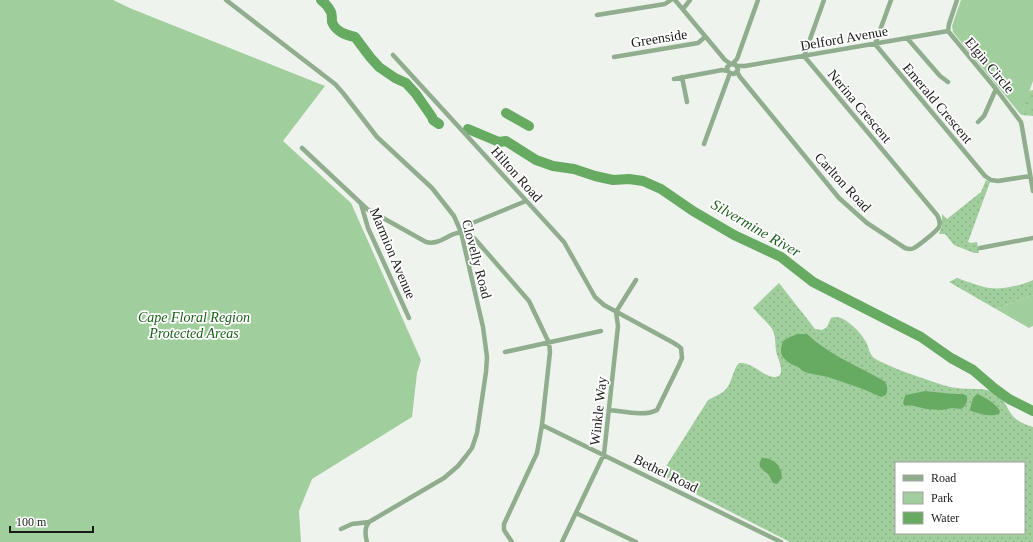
<svg xmlns="http://www.w3.org/2000/svg" width="1033" height="542" font-family="Georgia,serif">
<style>
.grass{fill:url(#grass-dots);fill-rule:evenodd}
.wetland{fill:url(#wetland-marsh)}
.park{fill:#a0ce9c}
.water{fill:#67ab63}
.lines{fill:none;stroke-linecap:round;stroke-linejoin:round}
.river{stroke:#67ab63;stroke-width:10}
.minor{stroke:#90ad8d;stroke-width:4.5}
.labels{text-anchor:middle;stroke-width:3.5;stroke-linejoin:round;paint-order:stroke}
.street-label{font-size:14px;fill:#191b19;stroke:#fff}
.park-label{font-size:14px;font-style:italic;fill:#195e18;stroke:#fff}
.water-label{font-size:15px;font-style:italic;fill:#1c611b;stroke:#fff}
</style>
<defs>
<pattern id="grass-dots" width="8" height="8" patternUnits="userSpaceOnUse"><rect width="8" height="8" fill="#a0ce9c"/><path d="M2 2h.1M6 6h.1" fill="none" stroke="#89b086" stroke-width="1.8" stroke-linecap="round"/></pattern>
<pattern id="wetland-marsh" width="20" height="14" patternUnits="userSpaceOnUse"><rect width="20" height="14" fill="#a0ce9c"/><path d="M1 5h8M5 5V1M11 12h8M15 12V8" fill="none" stroke="#89b086"/></pattern>
</defs>
<rect width="100%" height="100%" fill="#eff3ee"/>
<path class="grass" d="M986 180 990 182 968 242 971 243 977 242 979 253H974L954 245 945 234H939L942 226V214L947 219 981 192Z
M957 278C966 281 981 287 990 288 1001 290 1023 285 1033 280V295L996 309 949 282Z
M779 283 815 329 822 330 827 327 831 318C842 312 861 332 866 342 869 347 869 354 874 358 878 361 884 363 888 365 901 371 914 375 928 380 937 383 947 387 957 388 969 390 982 387 993 392 1005 396 1007 412 1016 419 1021 423 1027 425 1033 427V542H790L660 476 708 400C713 397 719 395 723 392 732 386 732 370 739 363 753 362 762 376 774 377 788 377 777 357 776 351 775 344 776 335 772 329 769 324 758 314 753 308ZM896 463H1024V533H896Z"/>
<path class="wetland" d="M1033 90V116L1021 115 1029 91Z"/>
<path class="park" d="M0 0H113L132 9 325 86 283 141 351 203 421 360 417 373 412 417 312 479 299 511 301 542H0Z
M961 0H1033V81L1021 115 953 32 952 26Z
M1033 295V326L1029 328 996 309Z"/>
<path class="water" d="M797 334H807C829 355 858 366 884 381 888 386 888 389 886 395L881 397 863 389 828 377 808 373 803 371 798 367 791 364 788 362 782 356 781 351V348L783 341 790 337Z
M925 391 954 394H963L967 396C968 402 966 406 961 409L952 408 942 410 926 409 910 405 905 406 903 403 905 396 906 395Z
M977 394C985 397 996 404 1000 411L999 414C989 417 981 414 971 411L970 409 973 398Z
M762 458C774 458 782 466 782 478L777 484 773 483C771 480 770 476 768 474 762 469 756 467 762 458Z"/>
<g class="lines">
<path class="river" d="M321 0C325 3 329 8 331 12 332 15 332 19 332 22 336 32 346 35 355 37L370 57 379 67 395 78 406 83 416 94 432 117 433 120 439 124
M506 113 529 126
M468 129 499 142 506 141 536 160 553 166 574 169 595 176 613 180 629 179 643 181 661 189 693 211 734 235 781 257 813 282 921 337 951 358 973 370 994 388 1009 399 1033 411"/>
<path class="minor" d="M226 0 335 84 343 93 377 137 432 188 454 216 461 232 483 327 487 357 486 372 477 433 472 448 466 456 458 466 444 478 369 522C364 528 365 535 367 542
M675 0 725 60 731 64 736 65 738 70 734 74 730 73 728 71 727 67 731 64
M891 0 875 44 985 176 991 180 998 181 1030 176
M957 0 949 24 948 31 996 89 1021 122 1022 127 1033 191
M683 9 690 0
M597 15 665 4 671 0
M907 38 940 76 948 82
M393 55 564 242 595 297 604 305 672 342 677 345 681 348 682 358 679 365 657 410C645 417 622 411 609 410
M614 57 698 43 705 37
M733 63 737 59 758 0
M737 66H745L948 31
M737 72 740 77 839 198 867 223 905 248C908 249 911 250 914 248 918 246 937 231 939 227 941 222 939 219 937 215L804 56 824 0
M682 77 687 102
M674 79 722 70 728 71
M978 122 984 116 996 89
M704 144 730 73
M302 148 367 209 426 242C445 247 455 221 475 239L529 301 549 343 550 352 542 425 537 453 504 524V530L512 542
M361 204 368 228 409 318
M470 224 526 201
M980 248 1033 238
M505 352 601 331
M542 425 781 542
M576 513 636 542
M341 529 352 524 369 522
M562 542 604 454 618 326 616 312 636 280"/>
</g>
<g class="labels">
<g class="street-label">
<text transform="translate(659 38) rotate(-9)" y="5">Greenside</text>
<text transform="translate(844 38) rotate(-10)" y="5">Delford Avenue</text>
<text transform="translate(990 65) rotate(50)" y="5">Elgin Circle</text>
<text transform="translate(938 103) rotate(50)" y="5">Emerald Crescent</text>
<text transform="translate(860 106) rotate(50)" y="5">Nerina Crescent</text>
<text transform="translate(517 174) rotate(48)" y="5">Hilton Road</text>
<text transform="translate(843 182) rotate(47)" y="5">Carlton Road</text>
<text transform="translate(393 253) rotate(67)" y="5">Marmion Avenue</text>
<text transform="translate(477 259) rotate(75)" y="5">Clovelly Road</text>
<text transform="translate(598 411) rotate(-84)" y="5">Winkle Way</text>
<text transform="translate(666 473) rotate(26)" y="5">Bethel Road</text>
</g>
<g class="park-label">
<text x="194" y="322">Cape Floral Region<tspan x="194" dy="16">Protected Areas</tspan></text>
</g>
<g class="water-label">
<text transform="translate(756 228) rotate(30)" y="5">Silvermine River</text>
</g>
</g>
<rect x="895" y="462" width="130" height="72" fill="#ffffff" stroke="#a3a4a3"/>
<rect x="903" y="475" width="20" height="6" fill="#90ad8d" stroke="#a3a4a3"/>
<text x="931" y="482" font-size="12" fill="#191b19">Road</text>
<rect x="903" y="492" width="20" height="12" fill="#a0ce9c" stroke="#a3a4a3"/>
<text x="931" y="502" font-size="12" fill="#191b19">Park</text>
<rect x="903" y="512" width="20" height="12" fill="#67ab63" stroke="#a3a4a3"/>
<text x="931" y="522" font-size="12" fill="#191b19">Water</text>
<path d="M10 526v6h83v-6" fill="none" stroke="#191b19" stroke-width="2"/>
<text x="16" y="526" font-size="12" fill="#191b19" stroke="#ffffff" stroke-width="3" paint-order="stroke">100 m</text>
</svg>
